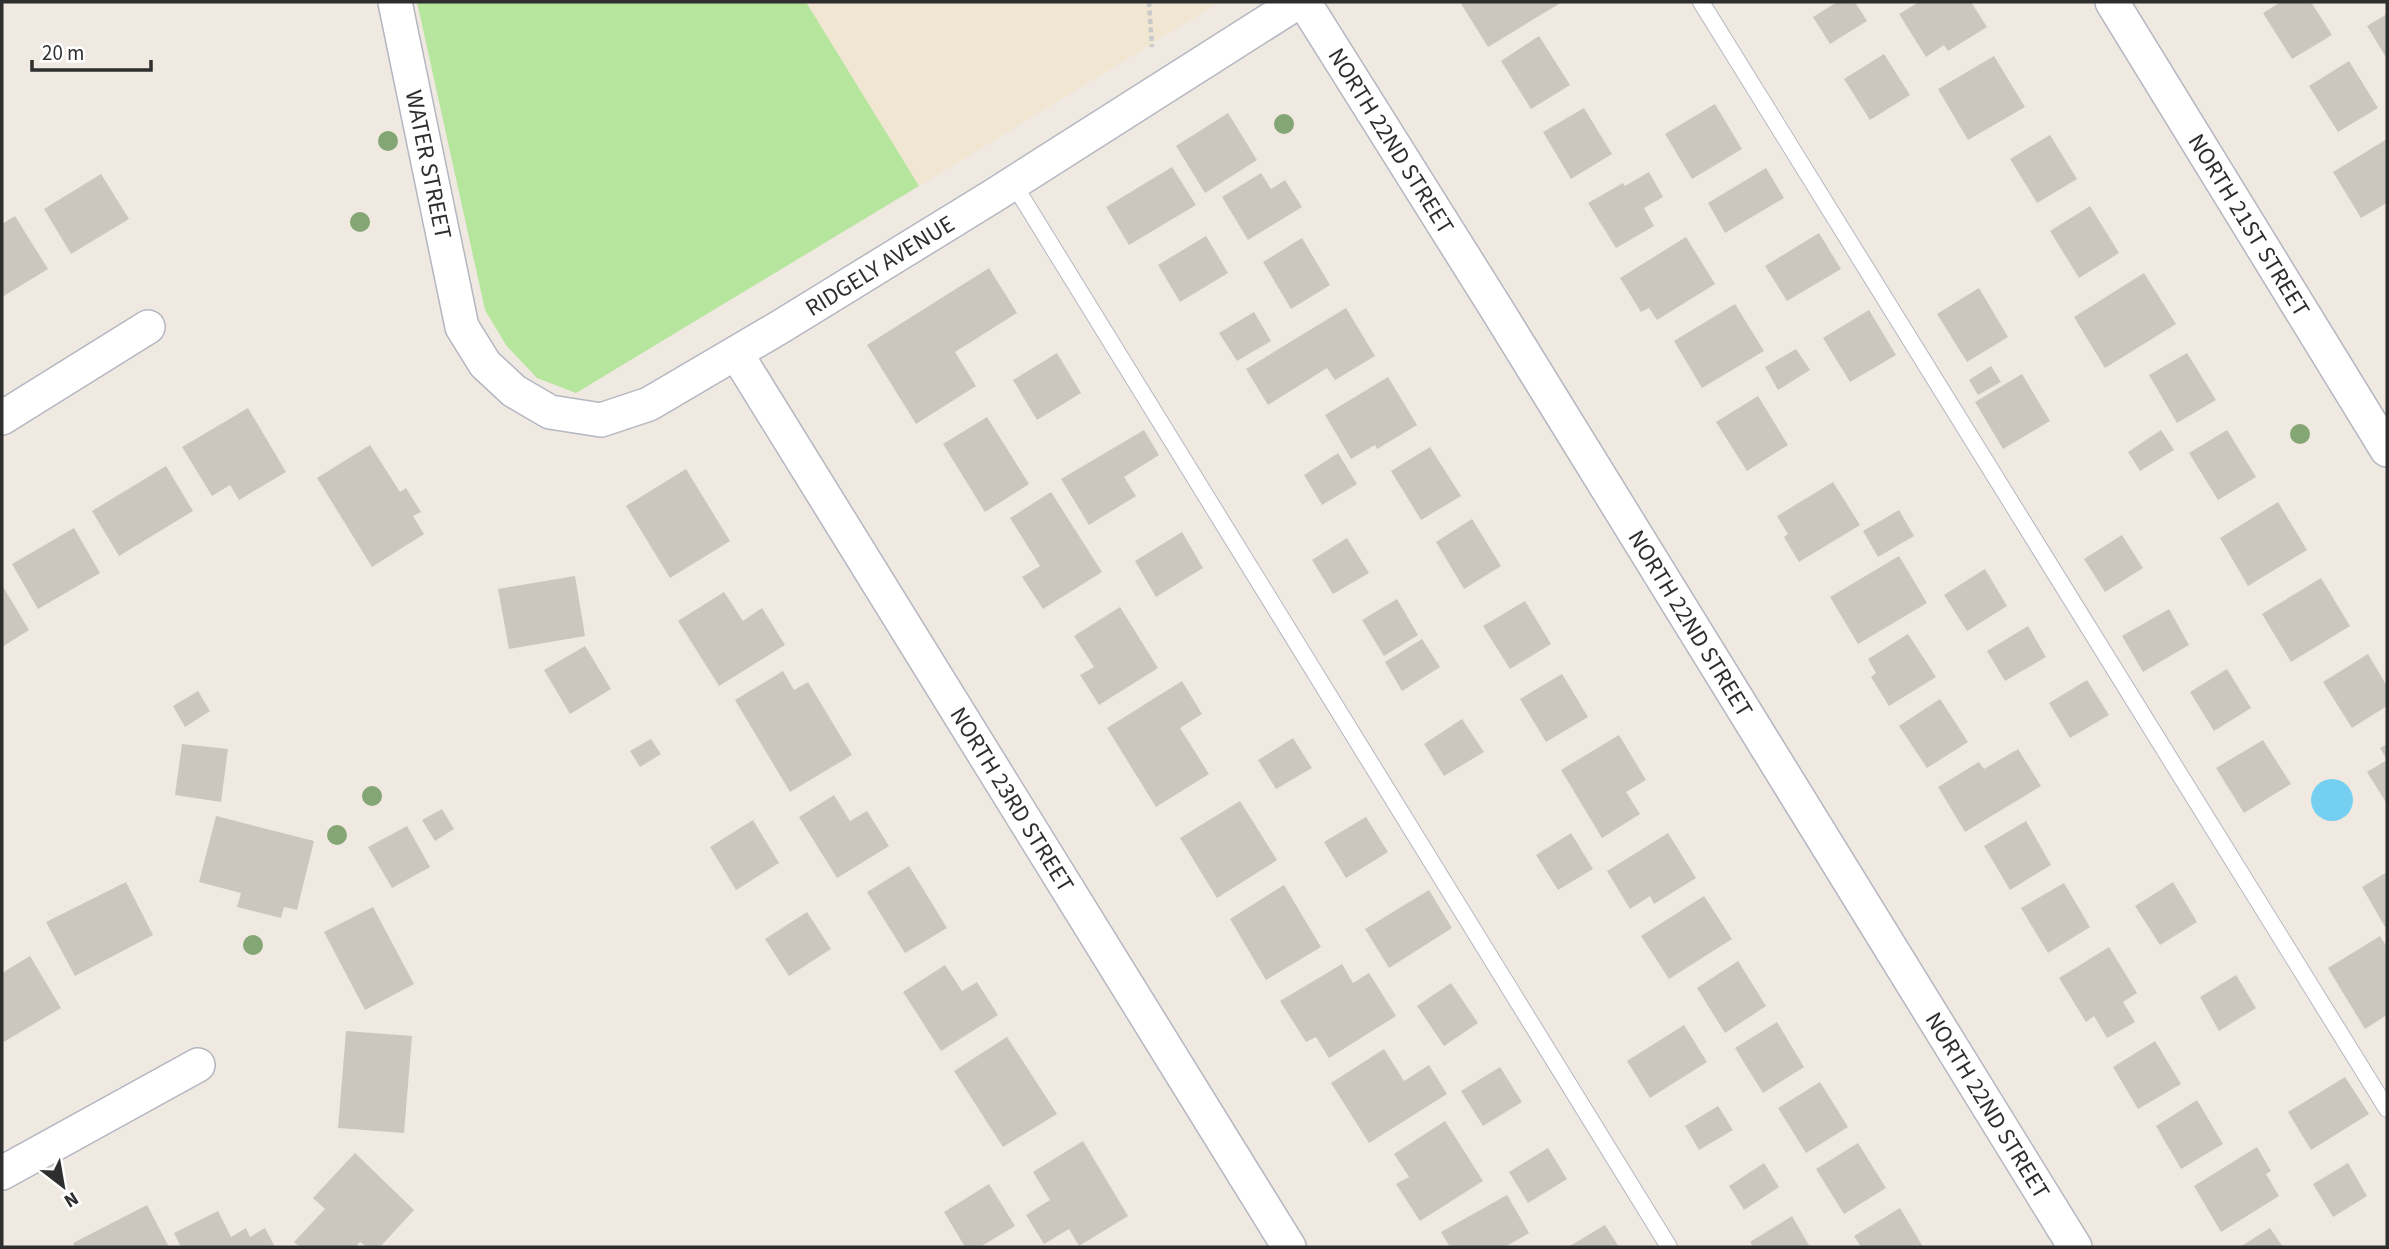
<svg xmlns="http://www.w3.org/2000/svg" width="2389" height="1249" font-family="'Source Sans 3',sans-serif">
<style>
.education{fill:#f0e6d1}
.green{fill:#b6e59e}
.water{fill:#75cff0}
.building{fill:#cbc7bf}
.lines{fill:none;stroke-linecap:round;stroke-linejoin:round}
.service-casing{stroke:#b4b7c1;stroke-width:18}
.minor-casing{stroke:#b4b7c1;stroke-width:36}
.path{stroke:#c9c9c9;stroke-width:4.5;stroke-dasharray:5 3.5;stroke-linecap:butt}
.service{stroke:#fff;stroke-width:16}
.minor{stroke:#fff;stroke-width:33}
.tree{fill:#84a574}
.labels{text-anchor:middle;stroke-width:7;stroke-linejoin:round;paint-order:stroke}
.street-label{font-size:24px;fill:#2e2e2e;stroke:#fff}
</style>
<rect width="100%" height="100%" fill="#efe9e1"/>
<path class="education" d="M806 2H1220L919 186Z"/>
<path class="green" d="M417 2H806L919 186 576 393 537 378 506 345 485 310Z"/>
<path class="water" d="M2311 800a21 21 0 1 1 42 0a21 21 0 1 1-42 0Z"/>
<path class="building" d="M1460 2H1562L1488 47Z
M1837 2H1855L1867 21 1830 44 1813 17Z
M1919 2H1971L1987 27 1948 51 1944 45 1926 57 1899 14Z
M2281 2H2311L2332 35 2292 59 2263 13Z
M2387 14V59L2367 26Z
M1539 36 1570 85 1531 109 1501 61Z
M1884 54 1910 95 1870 120 1844 79Z
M1994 56 2025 107 1968 140 1938 89Z
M2349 61 2378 108 2338 132 2309 86Z
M1715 104 1742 149 1692 179 1665 134Z
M1584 108 1612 154 1571 179 1543 132Z
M1228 113 1257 160 1205 193 1176 146Z
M2050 135 2077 179 2037 203 2010 159Z
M2387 139V203L2361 218 2333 172Z
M1172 167 1196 205 1129 245 1106 207Z
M1766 168 1784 198 1725 233 1708 203Z
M1649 172 1663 197 1644 208 1654 226 1616 248 1588 203 1623 183 1625 186Z
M1261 173 1271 189 1285 180 1302 207 1248 240 1222 197Z
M101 174 129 219 71 254 44 209Z
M2090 206 2119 253 2079 278 2050 231Z
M15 216 48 269 2 297V224Z
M1819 233 1841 269 1787 301 1765 266Z
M1206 236 1228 273 1180 302 1158 265Z
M1686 237 1715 284 1657 320 1649 308 1641 312 1620 278Z
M1302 238 1330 285 1291 309 1263 262Z
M989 268 1017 313 955 352 976 386 916 424 867 345Z
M2144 273 2176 324 2105 368 2074 317Z
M1979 288 2008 337 1967 362 1937 314Z
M1735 304 1764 351 1702 388 1674 341Z
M1346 308 1375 356 1335 380 1327 368 1268 405 1246 369Z
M1869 310 1896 355 1850 382 1823 338Z
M1254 312 1271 341 1237 361 1219 333Z
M1796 349 1810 370 1778 390 1765 367Z
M1057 353 1081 393 1037 420 1013 380Z
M2187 353 2216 400 2177 423 2149 375Z
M1991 366 2001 382 1978 395 1969 380Z
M2022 374 2050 421 2003 449 1975 402Z
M1388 377 1417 425 1377 449 1375 445 1351 459 1325 415Z
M1758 396 1788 445 1747 471 1716 422Z
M248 408 286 472 239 500 230 485 212 496 182 447Z
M987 417 1029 484 985 512 943 444Z
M1144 430 1159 455 1124 477 1136 496 1089 525 1061 479Z
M2161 430 2174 450 2140 471 2128 452Z
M2227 430 2256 477 2218 500 2189 453Z
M370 445 400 492 406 488 421 512 413 516 424 534 372 567 317 478Z
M1430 447 1461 496 1421 520 1391 471Z
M1338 453 1357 484 1322 505 1304 475Z
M166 466 193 511 119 556 92 511Z
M686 469 730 541 670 578 626 506Z
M1833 482 1860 525 1799 562 1784 537 1788 534 1777 516Z
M1051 492 1102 572 1043 609 1022 577 1040 566 1010 518Z
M2278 502 2307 550 2248 586 2220 538Z
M1899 510 1914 536 1878 557 1863 531Z
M1472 519 1501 566 1464 589 1436 542Z
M74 528 100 573 38 609 12 564Z
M1182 532 1203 568 1156 597 1135 561Z
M2122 535 2143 568 2105 592 2084 559Z
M1347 538 1369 573 1333 594 1312 560Z
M1899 556 1927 603 1858 644 1830 597Z
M1985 569 2007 606 1967 631 1944 595Z
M575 576 585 636 509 649 498 589Z
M2321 578 2350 626 2291 662 2262 614Z
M2 585 29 630 2 647Z
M724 592 743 621 762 608 785 645 719 686 678 621Z
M1397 599 1418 635 1384 656 1362 620Z
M1525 601 1551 644 1510 669 1483 626Z
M1120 607 1158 668 1099 705 1080 675 1094 667 1074 636Z
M2169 609 2189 645 2143 672 2122 636Z
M2028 626 2046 657 2005 681 1987 651Z
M1908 634 1936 677 1889 706 1871 677 1876 673 1868 659Z
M1422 639 1440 667 1402 691 1385 662Z
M585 646 611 689 570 714 544 670Z
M2368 654 2387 686V706L2352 728 2323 682Z
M2227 669 2251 708 2214 731 2190 692Z
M783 671 794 690 808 682 852 755 790 792 735 700Z
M1562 674 1588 717 1546 742 1520 699Z
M2087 680 2109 715 2070 738 2049 703Z
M1182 681 1202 714 1180 728 1209 774 1156 807 1107 728Z
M198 691 210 711 185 727 173 706Z
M1940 699 1968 742 1927 768 1899 726Z
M1462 719 1484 752 1444 776 1424 744Z
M1619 735 1646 780 1626 792 1640 814 1602 838 1561 770Z
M1293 738 1312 768 1276 789 1258 760Z
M651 739 661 754 640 767 630 751Z
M2263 740 2291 784 2244 813 2216 768Z
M182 744 228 749 221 802 175 795Z
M2387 744V804L2367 772 2387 760 2380 748Z
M2018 749 2041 786 1965 832 1938 787 1979 762 1984 769Z
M834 795 850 821 867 811 889 846 837 878 799 817Z
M1240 801 1277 860 1217 898 1180 838Z
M442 809 454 829 435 841 422 820Z
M216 816 314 841 297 910 284 907 281 918 237 907 241 893 199 882Z
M1366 817 1388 852 1346 878 1324 842Z
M753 820 779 863 736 890 710 847Z
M2026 821 2051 865 2010 890 1984 846Z
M407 826 430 867 392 888 368 847Z
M1571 833 1593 869 1558 890 1536 855Z
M1668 833 1696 878 1654 904 1650 896 1630 909 1607 871Z
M909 866 947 928 905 953 867 892Z
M2387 872V926L2385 927 2362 887Z
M126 882 153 935 75 976 46 922Z
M2173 882 2197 922 2160 945 2135 906Z
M2064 883 2090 927 2048 953 2021 908Z
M1284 885 1321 947 1266 980 1230 919Z
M1429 890 1452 928 1389 968 1365 929Z
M1704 896 1732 939 1669 979 1641 936Z
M373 907 414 984 365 1010 324 932Z
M807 912 831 949 789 976 765 939Z
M2380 936 2387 947V1015L2365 1029 2328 968Z
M2109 947 2137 993 2123 1002 2135 1022 2107 1038 2094 1016 2086 1022 2059 978Z
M30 956 61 1008 2 1043V973Z
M1738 961 1766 1006 1725 1033 1697 988Z
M1342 964 1353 983 1369 973 1396 1016 1329 1058 1316 1037 1306 1042 1280 1001Z
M945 965 962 991 977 982 998 1015 941 1051 903 992Z
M2236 975 2256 1008 2219 1031 2200 997Z
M1451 983 1478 1023 1444 1046 1417 1006Z
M1777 1022 1804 1067 1763 1093 1735 1048Z
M1684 1025 1707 1062 1650 1098 1627 1061Z
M346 1031 412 1036 404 1133 338 1128Z
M1007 1037 1057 1114 1003 1147 954 1071Z
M2155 1041 2181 1084 2138 1109 2113 1067Z
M1384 1049 1404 1081 1429 1065 1447 1094 1369 1143 1331 1083Z
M1500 1067 1522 1102 1483 1126 1461 1091Z
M2345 1077 2369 1114 2311 1150 2288 1112Z
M1820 1082 1848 1127 1806 1153 1778 1108Z
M2197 1100 2223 1144 2181 1169 2156 1126Z
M1718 1106 1733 1130 1699 1150 1685 1126Z
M1445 1121 1483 1181 1420 1221 1396 1184 1409 1177 1394 1154Z
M1083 1141 1128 1216 1079 1246 1069 1229 1044 1244 1026 1215 1050 1200 1033 1172Z
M1858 1143 1886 1188 1844 1214 1816 1169Z
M2257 1147 2271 1171 2266 1174 2279 1196 2221 1232 2194 1186Z
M1548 1148 1567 1179 1528 1203 1509 1172Z
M355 1153 414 1210 380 1247H367L360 1242 355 1247H300L294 1242 325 1209 313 1198Z
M1764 1163 1779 1187 1744 1210 1729 1186Z
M2348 1163 2367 1196 2333 1217 2313 1184Z
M989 1184 1015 1226 980 1247H965L944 1212Z
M1507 1195 1529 1233 1505 1247H1450L1441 1232Z
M147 1205 169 1247H75L73 1243Z
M1900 1208 1923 1247H1861L1854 1236Z
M218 1211 231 1237 246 1228 250 1237 265 1228 275 1247H181L174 1233Z
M1792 1216 1810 1247H1753L1750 1242Z
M1605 1225 1619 1247H1568Z
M2270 1228 2283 1247H2240Z"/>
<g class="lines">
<defs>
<path id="service" d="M1701 2 2387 1109
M1013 183 1669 1247"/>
<g id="minor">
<path id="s1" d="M395 2 462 327 485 364 514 391 550 412 601 420 649 404 780 327 993 196 1298 2"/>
<path id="s2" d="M1304 2 1496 308 2075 1247"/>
<path id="s3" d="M2112 2 2387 450"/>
<path id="s4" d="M736 353 1289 1247"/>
<path d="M2 418 148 327"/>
<path d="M2 1173 198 1065"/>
</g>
</defs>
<use href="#service" class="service-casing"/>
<use href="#minor" class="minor-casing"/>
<path class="path" d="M1149 2 1152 47"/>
<use href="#service" class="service"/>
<use href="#minor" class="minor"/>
</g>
<g class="tree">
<circle cx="1284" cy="124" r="10"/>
<circle cx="388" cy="141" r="10"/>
<circle cx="360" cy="222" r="10"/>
<circle cx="2300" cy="434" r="10"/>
<circle cx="372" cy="796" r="10"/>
<circle cx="337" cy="835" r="10"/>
<circle cx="253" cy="945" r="10"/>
</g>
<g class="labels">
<g class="street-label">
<text dy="8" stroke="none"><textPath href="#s2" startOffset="164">NORTH 22ND STREET</textPath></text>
<text dy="8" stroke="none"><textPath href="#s1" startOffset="166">WATER STREET</textPath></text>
<text dy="8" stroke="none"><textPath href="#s3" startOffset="262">NORTH 21ST STREET</textPath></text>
<text dy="8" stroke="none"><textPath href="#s1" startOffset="828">RIDGELY AVENUE</textPath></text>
<text dy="8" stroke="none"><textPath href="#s2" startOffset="732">NORTH 22ND STREET</textPath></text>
<text dy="8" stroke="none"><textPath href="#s4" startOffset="525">NORTH 23RD STREET</textPath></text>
<text dy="8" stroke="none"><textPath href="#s2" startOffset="1298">NORTH 22ND STREET</textPath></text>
</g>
</g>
<rect width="2389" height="1249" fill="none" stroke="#2e2e2e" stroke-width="7"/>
<g transform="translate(63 1186) rotate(149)" stroke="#ffffff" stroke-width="5" paint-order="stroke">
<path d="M0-5L12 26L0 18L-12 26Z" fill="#2e2e2e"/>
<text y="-10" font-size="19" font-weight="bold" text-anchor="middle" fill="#2e2e2e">N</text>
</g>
<path d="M32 60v10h119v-10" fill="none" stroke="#2e2e2e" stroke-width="3.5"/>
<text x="42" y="60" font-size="21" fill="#2e2e2e" stroke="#ffffff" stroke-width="5" paint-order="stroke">20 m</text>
</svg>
